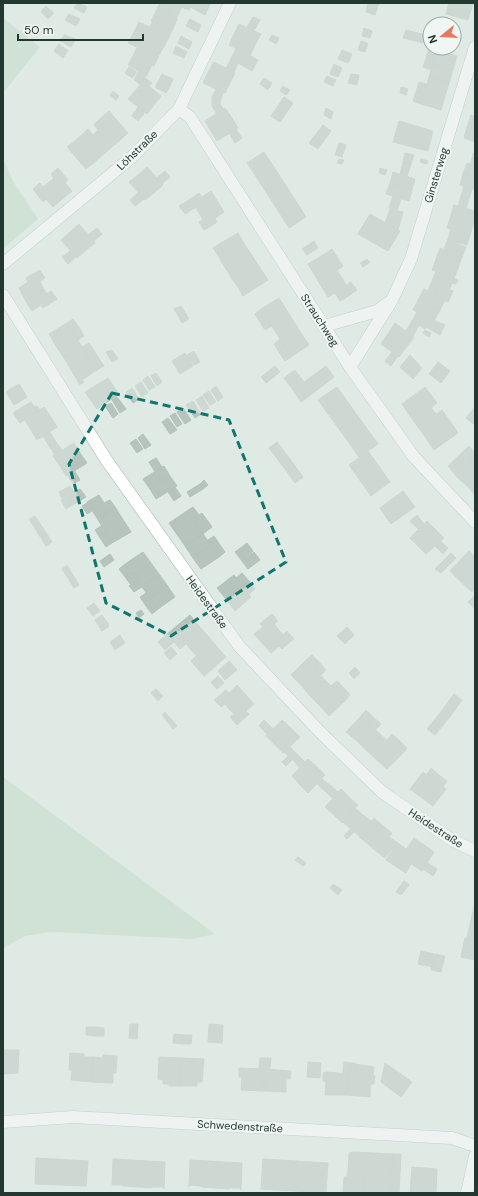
<svg xmlns="http://www.w3.org/2000/svg" width="478" height="1196" font-family="'DM Sans',sans-serif">
<style>
.green{fill:#bad9c0}
.building{fill:#b6c4bd;stroke:#b3c2bb}
.lines{fill:none;stroke-linecap:round;stroke-linejoin:round}
.street-casing{stroke:#a3b1ab;stroke-width:13}
.secondary-casing{stroke:#a0b4ab;stroke-width:13}
.street{stroke:#fff;stroke-width:12}
.secondary{stroke:#fff;stroke-width:12}
.marked{fill:none;stroke:#0f766e;stroke-width:3;stroke-dasharray:8 5;stroke-linejoin:round}
.labels{text-anchor:middle;stroke-width:4;stroke-linejoin:round;paint-order:stroke}
.street-label{font-size:11px;fill:#223831;stroke:#f0f6f3}
</style>
<rect width="100%" height="100%" fill="#e0eae5"/>
<path class="green" d="M3 18 40 47 3 93Z
M3 159 14 183 38 219 3 249Z
M3 777 215 934 191 939 51 932 25 936 3 948Z"/>
<path class="building" d="M77 3 87 7 84 13 74 8Z
M160 3H169L174 5 169 15 157 9Z
M175 3H183L184 4 181 9 174 5Z
M183 3H208L210 4 205 15Z
M368 3H379L375 15 366 12Z
M449 3H473L468 20 446 14Z
M184 4 191 7 189 10 182 7Z
M174 5 181 9 176 19 169 15Z
M46 6 54 13 48 19 41 12Z
M157 9 177 19 172 31 151 21Z
M69 14 80 19 76 26 65 20Z
M253 17 260 20 254 31 247 27Z
M190 19 201 25 198 32 186 26Z
M153 21 172 31 166 43 146 33Z
M139 22 149 27 146 33 136 28Z
M239 24 261 34 255 45 234 34Z
M136 28 146 33 143 39 133 34Z
M364 28 372 31 370 38 362 36Z
M406 30 426 35 423 43 403 38Z
M146 33 166 43 159 55 140 45Z
M133 34 143 39 140 45 139 44 137 47 128 43Z
M234 34 255 45 250 56 229 45Z
M64 35 76 39 71 47 60 41Z
M272 35 279 38 276 44 269 40Z
M181 36 192 42 189 49 178 43Z
M361 41 368 43 365 52 358 50Z
M59 44 68 51 63 58 54 51Z
M139 44 159 55 154 66 133 56Z
M176 46 187 52 184 58 173 53Z
M236 48 244 52 238 63 231 59Z
M429 48 437 50 434 60 426 58Z
M342 50 352 54 348 63 338 59Z
M437 50 457 56 453 70 433 64Z
M244 52 258 60 252 71 238 63Z
M133 56 145 62 139 71 128 65Z
M426 58 434 60 431 70 423 67Z
M231 59 238 63 234 72 226 68Z
M434 60 433 64 453 70 449 83 429 77Z
M145 62 152 65 147 75 139 71Z
M214 62 235 73 230 83 208 72Z
M334 64 342 68 338 77 330 74Z
M129 67 137 72 132 78 125 73Z
M139 71 147 75 140 84 134 80Z
M208 72 230 83 225 93 203 83Z
M162 74 173 79 170 86 159 80Z
M351 74 359 75 357 85 348 83Z
M327 76 336 80 333 86 324 82Z
M429 77 449 83 445 96 425 90 424 94Z
M145 78 152 83 149 86 143 81Z
M264 78 272 83 268 90 260 84Z
M159 80 170 86 166 93 155 87Z
M143 81 161 96 154 105 136 90Z
M419 82 427 84 424 94 416 92Z
M283 86 290 90 286 95 280 91Z
M401 87 408 89 406 95 400 93Z
M216 89 223 93 220 102 212 101V97Z
M136 90 154 105 147 114 128 99Z
M425 90 445 96 441 110 421 104Z
M113 91 119 96 116 100 110 95Z
M416 92 424 94 421 104 413 101Z
M284 97 293 103 280 122 271 116Z
M212 101 220 102V104L223 109 217 114 212 106Z
M138 107 145 112 138 121 132 116Z
M225 108 232 118 211 131 205 121Z
M326 108 333 112 331 119 324 115Z
M109 111 128 133 97 160 83 144 80 147 75 141 88 129 93 135 98 130 94 124Z
M471 115 475 116V129L467 127Z
M232 118 238 128 217 141 211 131Z
M399 121 433 131 428 151 393 142Z
M323 125 331 131 318 149 309 143Z
M467 127 475 129V142L464 138Z
M236 129 242 138 235 143 229 133Z
M75 141 80 147 83 144 97 160 86 169 67 147Z
M339 143 346 145 342 157 335 155Z
M264 152 285 184 268 195 247 163Z
M405 153 414 155 411 164 403 162Z
M473 153 475 154V165L471 164Z
M339 159 344 160 342 164 337 163Z
M421 159 428 161 427 164 420 162Z
M403 162 411 164 407 176 400 174Z
M467 163 475 165V177L463 174Z
M147 167 163 185 154 193 138 175Z
M58 168 68 180 65 183 72 191 53 207 46 199 43 202 33 189 40 183 43 187 54 178 51 174Z
M380 168 387 170 385 175 379 173Z
M165 171 170 177 162 184 156 178Z
M393 172 415 179 412 190 390 183Z
M463 174 475 177V190L460 185Z
M138 175 154 193 145 200 129 182Z
M390 183 412 190 409 201 386 194Z
M285 184 306 217 289 228 268 195Z
M464 186 472 189 469 199 461 196Z
M211 191 218 202 199 213 190 199 199 193 202 197Z
M138 193 144 199 135 206 130 200Z
M393 196 401 199 397 210 389 208Z
M461 196 469 199 466 209 458 206Z
M190 199 195 208 191 210 186 202Z
M186 202 191 210 185 214 179 206Z
M218 202 224 212 215 218 217 222 208 228 199 213Z
M454 205 475 211V218L470 235 447 228Z
M390 209 403 212 398 230 385 223Z
M370 214 400 231 388 251 358 234Z
M203 219 208 228 204 230 199 222Z
M79 224 95 243 86 250 70 232Z
M97 228 102 234 94 241 88 235Z
M451 229 459 231 455 242 448 239Z
M459 231 470 235 467 245 455 242Z
M70 232 86 250 77 258 61 240Z
M238 233 245 245 227 256 219 244Z
M448 239 455 242 451 252 444 249Z
M314 241 318 248 307 255 302 249Z
M455 243 466 247 462 257 451 252Z
M219 244 225 253 219 257 213 248Z
M245 245 253 257 235 268 227 256Z
M440 248 462 257 458 268 436 259Z
M332 249 343 266 337 270 326 253Z
M71 250 76 257 68 264 62 257Z
M225 253 230 262 224 266 219 257Z
M326 253 342 278 323 289 308 264Z
M253 257 260 268 242 280 235 268Z
M367 259 370 262 363 267 360 263Z
M436 259 458 268 454 279 432 270Z
M230 262 235 268 228 272 224 266Z
M235 268 239 275 232 279 228 272Z
M260 268 268 280 249 292 242 280Z
M40 270 45 278 40 281 43 288 25 300 19 288 28 282 26 278Z
M436 271 443 274 439 284 432 281Z
M443 274 458 280 456 284 452 283 450 289 439 285Z
M239 275 244 283 238 287 232 279Z
M342 278 352 294 340 301 335 293 328 297 323 289Z
M432 281 439 284 435 295 428 291Z
M351 282 357 290 352 293 347 285Z
M244 283 249 292 243 296 238 287Z
M439 285 453 291 448 302 435 295Z
M43 288 47 294 51 291 57 299 43 308 41 305 32 311 25 300Z
M424 289 445 300 440 310 418 300Z
M279 298 301 333 284 345 261 309Z
M418 300 440 310 434 321 413 310Z
M181 306 186 314 179 317 174 309Z
M261 309 272 326 265 330 255 314Z
M417 312 424 316 419 325 412 321Z
M186 314 189 319 182 323 179 318Z
M424 316 445 325 440 335 426 327 425 329 419 325Z
M73 319 79 327 73 332 67 323Z
M412 321 419 325 413 336 406 331Z
M67 323 75 335 56 346 49 334Z
M395 323 414 337 399 357 381 344Z
M79 327 84 336 78 340 73 332Z
M425 330 431 333 429 337 423 333Z
M301 333 309 345 291 357 284 345Z
M75 335 82 347 64 358 56 346Z
M280 339 286 348 279 352 274 344Z
M89 343 98 357 91 362 82 347Z
M82 347 89 358 71 370 64 358Z
M286 348 291 357 285 361 279 352Z
M112 350 118 359 112 362 106 352Z
M194 351 200 362 194 365 187 355Z
M392 352 398 356 391 366 385 361Z
M185 353 193 366 180 374 172 361Z
M410 355 422 368 413 379 400 367Z
M98 357 104 366 97 370 91 362Z
M89 358 97 370 82 380 84 382 80 385 71 370Z
M438 362 450 371 441 383 429 374Z
M275 366 280 372 266 383 261 377Z
M326 366 334 377 312 394 304 382Z
M295 370 304 382 293 390 284 378Z
M156 373 162 382 157 386 151 376Z
M148 376 155 387 149 390 143 380Z
M108 378 119 394 97 409 85 392Z
M141 382 148 393 142 397 135 386Z
M304 382 312 394 301 402 293 390Z
M19 384 27 397 14 405 6 392Z
M216 386 223 397 218 401 211 390Z
M337 387 357 415 339 429 318 400Z
M425 387 431 395 424 400 427 403 410 416 402 404Z
M132 388 139 399 133 403 126 392Z
M209 391 216 402 210 405 203 395Z
M431 395 437 403 431 408 436 414 418 427 410 416 427 403 424 400Z
M202 396 209 408 203 411 196 400Z
M117 397 126 409 120 413 112 400Z
M193 401 201 414 195 418 186 405Z
M31 402 37 412 30 416 24 406Z
M111 403 118 414 113 418 105 406Z
M24 406 30 416 20 423 13 413Z
M37 406 40 410 37 412 34 407Z
M44 407 51 417 31 430 25 420Z
M475 407V421L473 424 466 418Z
M183 408 191 420 185 424 177 412Z
M442 410 452 424 446 429 443 426 426 438 418 427Z
M175 413 182 424 177 427 170 416Z
M357 415 378 444 359 457 339 429Z
M51 417 57 427 37 440 31 430Z
M168 418 177 430 170 434 162 422Z
M452 424 458 433 434 450 426 438 443 426 446 429Z
M50 432 56 442 49 446 43 436Z
M143 434 151 445 145 449 138 438Z
M136 439 143 449 137 453 130 443Z
M56 442 62 450 55 455 49 446Z
M277 442 293 463 285 469 269 448Z
M74 443 80 453 60 466 53 456Z
M469 446 475 453 470 459 472 462 457 477 448 466Z
M368 451 390 482 371 496 349 465Z
M80 453 87 463 66 476 60 466Z
M475 454V479L467 486 457 477 472 462 470 459Z
M156 458 162 467 155 472 149 462Z
M293 463 303 477 295 483 285 469Z
M164 466 170 476 150 489 143 479Z
M74 470 80 480 73 484 67 475Z
M170 476 177 486 156 499 150 489Z
M475 479V495L467 486Z
M204 480 208 485 203 489 200 484Z
M200 484 203 489 190 497 187 492Z
M70 486 74 492 62 498 59 492Z
M175 487 181 496 174 501 168 492Z
M80 489 86 497 66 509 61 500Z
M403 491 415 507 391 524 380 508Z
M99 495 104 503 110 500 115 507 97 518 87 502Z
M87 503 92 511 87 514 82 506Z
M115 507 131 532 112 543 97 518Z
M193 507 199 515 193 519 187 511Z
M187 511 203 534 185 546 169 523Z
M202 513 212 527 203 534 193 519Z
M417 515 424 524 418 529 410 521Z
M35 516 47 534 41 538 29 519Z
M427 521 435 529 418 546 410 538Z
M101 526 112 543 106 547 95 530Z
M435 529 444 538 426 554 418 546Z
M47 534 52 542 46 546 41 538Z
M203 534 211 545 193 558 185 546Z
M214 536 220 545 213 549 208 540Z
M440 541 448 548 443 554 435 546Z
M247 543 253 551 242 561 235 552Z
M211 545 219 557 201 569 193 558Z
M220 545 225 552 219 557 213 549Z
M469 551 475 557V567L461 582 450 571Z
M143 552 151 563 134 575 125 564Z
M254 552 260 560 248 569 242 561Z
M451 553 456 558 441 573 435 569Z
M110 554 114 560 104 567 100 561Z
M151 563 159 574 142 587 131 572 134 575Z
M125 564 131 572 125 577 119 569Z
M67 565 71 572 66 575 62 569Z
M475 567V589L472 592 461 582Z
M71 572 79 585 74 588 66 575Z
M131 572 137 581 131 585 125 577Z
M242 573 249 581 243 586 236 578Z
M159 574 167 585 150 598 152 601 142 587Z
M234 575 243 586 226 599 217 588Z
M137 581 142 587 134 592 129 586Z
M249 581 255 589 249 594 243 586Z
M167 585 175 597 158 609 150 598Z
M243 586 251 597 235 611 226 599Z
M146 593 152 601 146 606 140 597Z
M475 595V606L474 608 468 602Z
M152 601 158 609 152 614 146 606Z
M94 603 100 611 93 616 87 608Z
M141 610 144 614 139 618 136 613Z
M272 614 278 621 274 624 268 617Z
M102 615 109 625 108 627 102 631 95 620Z
M190 615 199 626 183 639 173 629Z
M268 617 279 630 263 644 254 634 263 627 260 624Z
M199 626 208 636 191 650 180 636 183 639Z
M347 627 354 635 345 644 337 636Z
M173 629 180 636 174 642 167 634Z
M279 630 290 642 282 649 279 646 271 653 263 644Z
M287 631 294 639 290 642 283 635Z
M167 634 174 642 165 650 158 642Z
M120 635 125 643 115 650 110 642Z
M180 636 186 644 180 649 174 642Z
M208 636 217 647 200 660 203 663 191 650Z
M171 647 177 654 170 660 164 653Z
M217 647 226 657 210 671 200 660Z
M312 655 319 662 314 668 306 660Z
M196 656 203 663 197 668 191 661Z
M306 660 316 671 301 685 291 675Z
M229 661 237 670 225 680 218 671Z
M319 662 326 670 321 675 314 668Z
M203 663 210 671 204 676 197 668Z
M355 667 360 673 354 679 349 673Z
M316 671 326 681 310 696 301 685Z
M218 676 224 683 217 689 211 682Z
M326 681 335 690 320 706 310 696Z
M337 681 344 688 338 693 331 686Z
M237 685 246 695 229 709 225 704 221 707 214 700 226 690 229 693Z
M344 688 350 695 345 701 338 693Z
M156 689 163 696 158 701 151 693Z
M335 690 345 701 329 716 320 706Z
M454 694 462 700 449 718 441 712Z
M246 695 254 704 246 711 249 714 237 725 230 717 234 714 229 709Z
M366 710 373 717 368 723 361 716Z
M165 712 177 726 173 729 162 715Z
M441 712 449 718 435 735 427 729Z
M361 716 371 725 357 741 346 732Z
M373 717 381 724 376 729 368 723Z
M264 720 273 729 267 734 259 726Z
M282 720 291 728 274 744 266 736Z
M371 725 381 735 367 751 357 741Z
M291 728 300 737 283 753 274 744Z
M392 734 400 741 394 747 387 740Z
M381 735 391 744 377 760 367 751Z
M400 741 407 748 402 754 394 747Z
M391 744 402 754 387 769 377 760Z
M290 747 298 755 293 760 284 752Z
M298 755 305 762 300 768 293 760Z
M288 756 292 760 286 766 282 762Z
M308 759 317 767 300 785 292 776Z
M317 767 325 775 308 793 300 785Z
M431 768 439 775 435 781 427 774Z
M423 772 435 781 422 798 410 789Z
M439 775 447 781 443 787 435 781Z
M322 779 330 785 325 791 317 784Z
M435 781 446 789 433 806 422 798Z
M330 785 338 792 332 798 325 791Z
M341 789 349 797 333 814 325 807Z
M349 797 358 805 342 823 333 814Z
M355 808 363 815 358 821 350 814Z
M350 814 357 820 350 828 343 822Z
M363 815 371 821 366 828 358 821Z
M374 818 383 826 368 844 359 837Z
M357 820 366 828 359 836 350 828Z
M383 826 392 833 377 852 368 844Z
M350 829 354 832 347 839 344 836Z
M389 837 398 843 393 849 384 843Z
M414 838 424 845 411 864 401 857Z
M384 843 392 849 385 858 377 852Z
M398 843 406 849 402 856 393 849Z
M424 845 434 852 422 871 411 864Z
M393 849 402 856 401 857 411 864 406 873 386 860Z
M298 857 306 863 303 866 295 860Z
M427 863 437 869 433 876 423 869Z
M404 881 409 885 401 895 396 892Z
M333 884 342 890 338 895 330 888Z
M475 902V915H472Z
M472 915H475V941L465 938H467Z
M465 938 475 941V960L461 957Z
M421 951 434 954 432 967 418 964Z
M435 954 445 956 441 972 431 970Z
M130 1024H138L137 1039 129 1038Z
M209 1024 223 1025 222 1043 208 1042Z
M86 1027H95V1036L86 1035Z
M95 1027 104 1028V1036H95Z
M174 1034 183 1035 182 1044 173 1043Z
M183 1035H192L191 1044H182Z
M3 1050H19L18 1073 4 1074 3 1076Z
M70 1053 84 1054V1057H93L92 1082 71 1080 72 1070H69Z
M103 1055 117 1056 116 1073H113V1083L92 1082 93 1057 103 1058Z
M159 1057 181 1058 180 1086H169V1084H163V1080L158 1079Z
M181 1058 204 1059 202 1082H197V1086H180Z
M260 1058H265V1069H259Z
M265 1058H271L270 1069H265Z
M308 1062 321 1063 320 1078 307 1077Z
M344 1062 350 1063 349 1074H343Z
M350 1063H355V1074H349Z
M385 1063 412 1082 401 1097 381 1082Z
M355 1064 374 1067 373 1075 355 1074Z
M239 1068 265 1069 264 1091 241 1090 242 1077H239Z
M265 1069 291 1071 290 1079H286V1092L264 1091Z
M327 1072 349 1074 348 1095H325Z
M327 1072 326 1082 323 1081V1073Z
M349 1074 371 1075 370 1097 348 1095Z
M371 1075 375 1076 374 1084H371Z
M354 1152 393 1154 390 1193H364L365 1175 362 1174V1171H348L349 1153Z
M393 1154H401L399 1193H390Z
M36 1158 88 1161 86 1186 35 1184Z
M113 1159 165 1162 164 1189 163 1187H152L151 1188 123 1186V1185H112Z
M263 1159 296 1161 294 1191 261 1189Z
M190 1160 242 1163 241 1190 240 1188H229V1189L201 1187V1186L189 1185V1187Z
M296 1161 328 1163 326 1193 294 1191Z
M412 1167 437 1169 436 1193H410Z
M348 1171H362V1174L365 1175 364 1193H343L344 1177H347Z"/>
<g class="lines">
<defs>
<path id="street" d="M179 109 190 117 350 367 414 457 475 522
M3 264 132 157 179 109 230 3
M3 295 107 461 239 646 321 733 382 792 452 840 475 851
M324 326 377 311 388 303
M350 367 392 300 411 259 475 47
M3 1122 73 1117 452 1138 475 1146"/>
<path id="secondary" d="M467 1193 475 1156"/>
</defs>
<use href="#street" class="street-casing"/>
<use href="#secondary" class="secondary-casing"/>
<use href="#street" class="street"/>
<use href="#secondary" class="secondary"/>
</g>
<path d="M0 0H478V1196H0ZM112 393 229 420 286 562 171 636 106 603 69 464Z" fill="#e0eae5" fill-opacity=".55" fill-rule="evenodd"/>
<path class="marked" d="M112 393 229 420 286 562 171 636 106 603 69 464Z"/>
<g class="labels">
<g class="street-label">
<text transform="translate(137 150) rotate(-44)" y="4">Löhstraße</text>
<text transform="translate(436 175) rotate(-73)" y="4">Ginsterweg</text>
<text transform="translate(320 320) rotate(57)" y="4">Strauchweg</text>
<text transform="translate(207 602) rotate(54)" y="4">Heidestraße</text>
<text transform="translate(436 828) rotate(33)" y="4">Heidestraße</text>
<text transform="translate(240 1126) rotate(3)" y="4">Schwedenstraße</text>
</g>
</g>
<rect width="478" height="1196" fill="none" stroke="#223831" stroke-width="8"/>
<g transform="translate(442 36) rotate(252)"><circle r="19" fill="#f0f6f3" stroke="#9eaaa5"/>
<path d="M0-3L7 15L0 10L-7 15Z" fill="#e67962"/>
<text y="-6" font-size="11" font-weight="bold" text-anchor="middle" fill="#223831">N</text>
</g>
<path d="M18 34v6h125v-6" fill="none" stroke="#223831" stroke-width="2"/>
<text x="24" y="34" font-size="12" fill="#223831" stroke="#f0f6f3" stroke-width="3" paint-order="stroke">50 m</text>
</svg>
